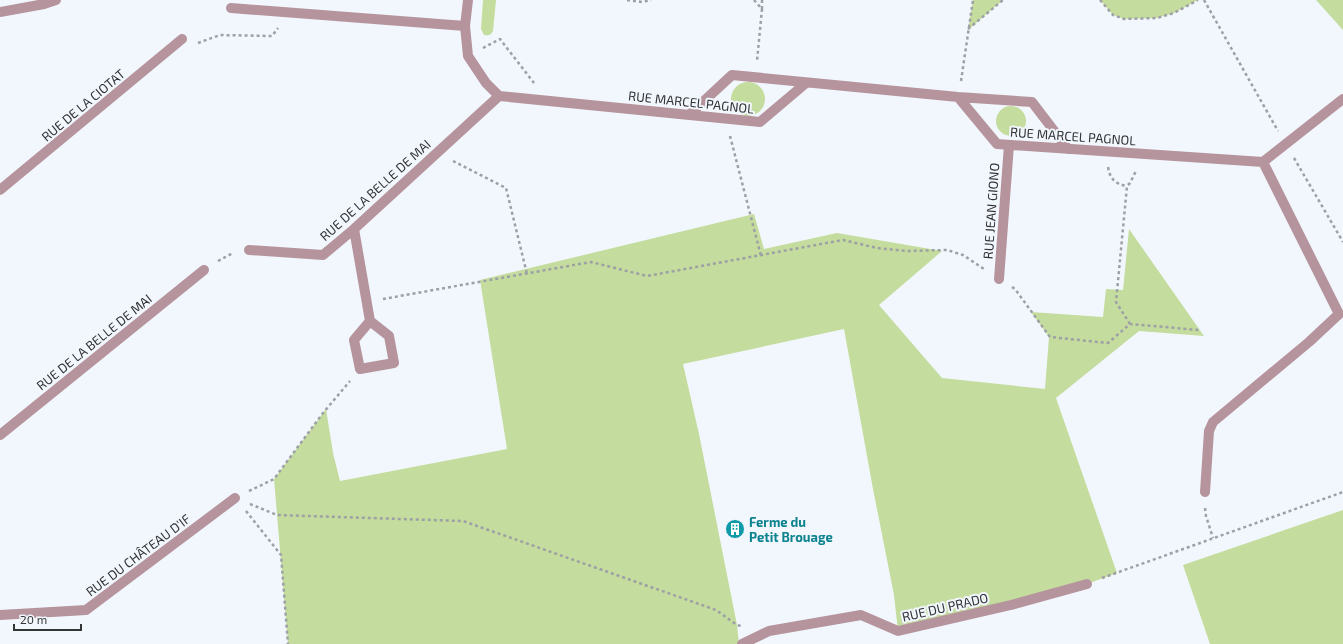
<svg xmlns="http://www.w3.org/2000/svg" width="1343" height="644" font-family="'Exo 2',sans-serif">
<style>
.green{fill:#c4dc9d}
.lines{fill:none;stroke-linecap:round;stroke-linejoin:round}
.path{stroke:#9da0a5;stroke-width:2.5;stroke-dasharray:3 3;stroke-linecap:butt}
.street{stroke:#b5949d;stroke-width:10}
.labels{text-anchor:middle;stroke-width:4;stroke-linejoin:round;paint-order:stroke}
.street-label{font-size:13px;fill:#323436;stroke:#f2f7fd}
.culture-label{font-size:13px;font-weight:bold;fill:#0d838f;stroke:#f2f7fd;text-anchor:start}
</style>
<rect width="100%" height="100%" fill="#f2f7fd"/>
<path class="green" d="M483 0H496L493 31C491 35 489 36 484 35L481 29Z
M973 0H1003L968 30Z
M1100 0H1198L1174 13 1157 18 1124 19 1113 15Z
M1316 0H1343V30Z
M731 99a17 17 0 1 1 34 0a17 17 0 1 1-34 0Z
M996 121a15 15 0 1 1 30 0a15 15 0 1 1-30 0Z
M754 214 764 249 837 233 942 251 879 305 942 378 1045 389 1049 337 1031 312 1103 317 1106 289 1123 290 1129 229 1204 336 1139 331 1056 398 1117 573 1087 584 898 631 894 595 873 489 844 329 683 364 699 434 737 625 739 644H288L274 479 326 409 333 453 340 481 507 449 480 280Z
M1343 510V644H1210L1183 565Z"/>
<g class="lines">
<path class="path" d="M627 0 642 2 651 0
M754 0 762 9 757 61
M1100 0 1113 15 1124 19 1157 18 1174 13 1198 0
M1204 0 1278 131
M762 9V0
M968 29 1003 0
M198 43 220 35 272 36 278 28
M483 48 500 39 534 83
M961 81 973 0
M730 136 761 256
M1294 158 1343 242
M453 161 506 188 527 274
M1108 167C1110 179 1115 184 1127 186
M218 261 233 253
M1012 287 1015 289 1050 337 1108 343 1130 324 1199 330
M383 299 591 262 647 276 843 240 877 248 906 251 947 250 963 255 984 269
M1130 324 1116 302 1127 186 1130 183 1136 171
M249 491 274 479 323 413 350 381
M250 504 277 515 463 521 716 610 737 625 741 626
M1205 508 1206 516 1213 538
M246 511 281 555 288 644
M1102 578 1343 492"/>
<path class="street" d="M468 0 465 26 468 56 486 83 499 96 760 122 806 83
M231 8 465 26
M0 12 44 4 56 0
M958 97 997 144 1263 162 1339 314 1309 342 1213 422 1209 431 1205 492
M690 114 732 75 958 97 1032 102 1068 149
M1263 162 1343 99
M0 190 182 39
M354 229 370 321 389 336 394 363 360 369 354 340 370 321
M249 250 323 255 354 229 499 96
M999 279 1009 145
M0 435 204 270
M0 615 86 610 235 498
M742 644 769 631 861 615 898 631 1011 605 1087 584"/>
</g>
<defs>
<symbol id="building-disc" viewBox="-11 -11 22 22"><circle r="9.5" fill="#0f9aa8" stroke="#f2f7fd"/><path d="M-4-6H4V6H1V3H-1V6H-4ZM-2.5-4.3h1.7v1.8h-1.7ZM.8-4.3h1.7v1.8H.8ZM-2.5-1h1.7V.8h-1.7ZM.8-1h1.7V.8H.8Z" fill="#fff"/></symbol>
</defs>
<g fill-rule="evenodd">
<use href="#building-disc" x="724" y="518" width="22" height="22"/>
</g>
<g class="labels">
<g class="street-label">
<text transform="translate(691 102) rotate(6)" y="5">RUE MARCEL PAGNOL</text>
<text transform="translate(83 105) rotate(-40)" y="5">RUE DE LA CIOTAT</text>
<text transform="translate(1073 136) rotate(4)" y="5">RUE MARCEL PAGNOL</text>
<text transform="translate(375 190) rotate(-42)" y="5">RUE DE LA BELLE DE MAI</text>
<text transform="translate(991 211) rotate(-86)" y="5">RUE JEAN GIONO</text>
<text transform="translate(94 342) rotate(-39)" y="5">RUE DE LA BELLE DE MAI</text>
<text transform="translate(138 555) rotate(-37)" y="5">RUE DU CHÂTEAU D'IF</text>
<text transform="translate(945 607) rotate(-13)" y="5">RUE DU PRADO</text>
</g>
<g class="culture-label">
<text x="749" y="527">Ferme du<tspan x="749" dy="15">Petit Brouage</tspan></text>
</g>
</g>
<path d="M14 624v6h67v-6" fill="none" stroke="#323436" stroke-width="2"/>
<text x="20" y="624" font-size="12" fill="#323436" stroke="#f2f7fd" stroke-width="3" paint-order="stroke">20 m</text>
</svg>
